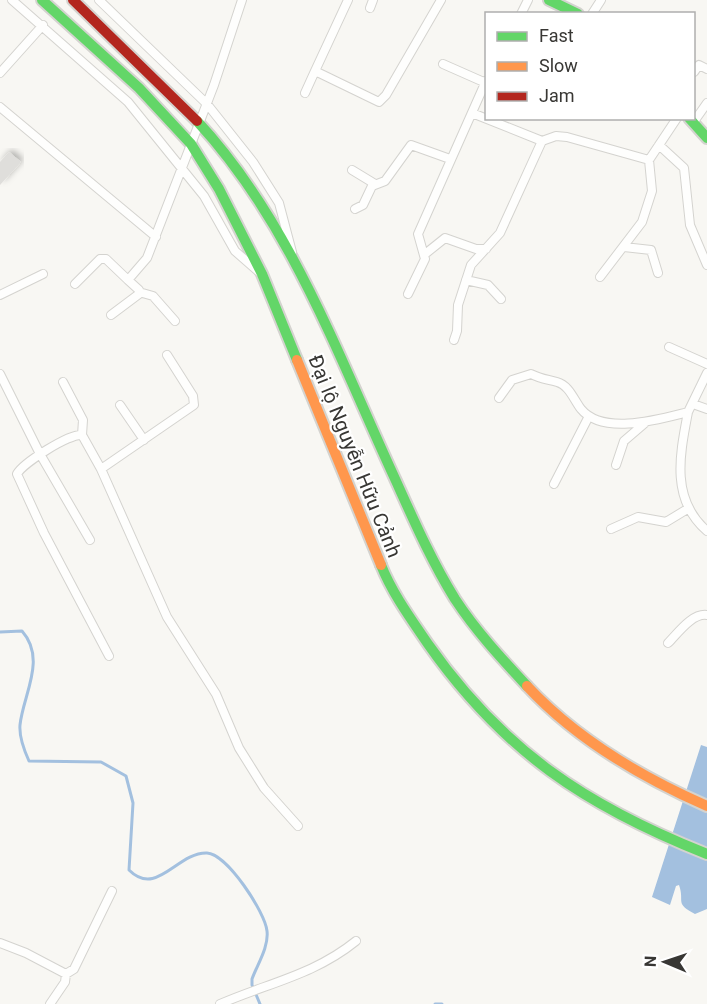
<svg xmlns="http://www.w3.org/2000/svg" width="707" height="1004" font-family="Roboto,sans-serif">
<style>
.water{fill:#a3c0df}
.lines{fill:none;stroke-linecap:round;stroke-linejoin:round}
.stream{stroke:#a3c0df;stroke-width:3}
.building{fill:#dfdedb;filter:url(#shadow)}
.street-casing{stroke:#d4d3cf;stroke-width:10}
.fast-casing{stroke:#d4d3cf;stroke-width:14}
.slow-casing{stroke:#d4d3cf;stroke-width:14}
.jam-casing{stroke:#d4d3cf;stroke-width:14}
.street{stroke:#fefefd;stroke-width:8}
.fast{stroke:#63d668;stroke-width:10}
.slow{stroke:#ff974d;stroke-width:10}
.jam{stroke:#b3261e;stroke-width:10}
.labels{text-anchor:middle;stroke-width:4.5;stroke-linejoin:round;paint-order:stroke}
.street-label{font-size:20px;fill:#383734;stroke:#fff}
</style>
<defs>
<filter id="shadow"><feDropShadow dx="3" dy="-3" stdDeviation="3" flood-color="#0004"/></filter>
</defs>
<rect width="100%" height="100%" fill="#f8f7f3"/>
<path class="water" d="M701 745 707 747V909L695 914C674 903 685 902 679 885L676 886 670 905 652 897Z"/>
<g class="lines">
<path class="stream" d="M0 632 22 631C47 659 23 695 20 725 19 737 24 750 29 761L101 762 126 776 133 803 129 870C157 898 177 852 207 853 227 854 265 912 267 931 269 947 257 965 252 979V985L260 1004
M435 1004H442"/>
</g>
<path class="building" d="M9 152 21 162 0 185V162Z"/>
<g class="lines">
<defs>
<path id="street" d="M12 0 128 102 204 196 235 251 259 272
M99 0 207 104 253 162 279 203 292 252
M348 0 315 71 379 102 386 95 441 0
M370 8 373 0
M521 14 528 0
M592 14 601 0
M443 64 486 83
M694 72 699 65 707 69
M0 73 43 25
M305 93 315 71
M0 107 156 237
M472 113 542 141 556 136 567 137 649 160
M693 123 707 103
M659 145 684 168 690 225 707 265
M352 170 375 184
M355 209 363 205 372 186 385 181 411 145 450 159
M624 247 651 250 658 273
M425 254 445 238 476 249H486
M600 277 642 222 652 191 649 160 677 118
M466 280 488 285 501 299
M75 284 100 259H106L128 280 147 258 214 85 242 0
M139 292 153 296 175 321
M408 294 425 259 418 234 486 81
M0 295 43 274
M111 315 139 294V290L128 280
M454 340 457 331 458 305 471 265 500 233 542 141
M669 347 707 364
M0 374 40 454 90 540
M63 382 83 420 82 435 101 469 167 617 216 694 239 748 264 788 298 826
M499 398 512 380 531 374C541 379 546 379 557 382 569 385 574 400 581 409 603 436 660 419 688 412L707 373
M693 404 707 409
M120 405 144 440
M688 412C680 454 670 499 707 531
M82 435C70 433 23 463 17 474L44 533 109 656
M616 465 624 441 645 423
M101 469 194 405 193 396 167 355
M554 484 589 416
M611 529 638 517 666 522 689 508
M668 643C678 633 692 613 707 615
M0 943 26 953 66 974 65 982 50 1004
M66 974 74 969 112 891
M220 1004C268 983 314 975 356 941"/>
<path id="fast" d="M42 0 139 88 191 144 219 189 262 274 297 360
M549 0 578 14
M689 118 707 138
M197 121C291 222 339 358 396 481 414 521 432 562 455 599 476 631 501 658 527 686
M381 565C392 593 411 619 428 644 503 751 586 806 707 854"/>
<path id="slow" d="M297 360 381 565
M527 686C577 740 641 777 707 806"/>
<path id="jam" d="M73 0 197 121"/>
</defs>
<use href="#street" class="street-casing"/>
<use href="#fast" class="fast-casing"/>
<use href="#slow" class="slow-casing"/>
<use href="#jam" class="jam-casing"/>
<use href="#street" class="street"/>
<use href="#fast" class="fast"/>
<use href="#slow" class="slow"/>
<use href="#jam" class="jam"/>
</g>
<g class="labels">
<g class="street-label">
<text transform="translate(355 456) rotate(68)" y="7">Đại lộ Nguyễn Hữu Cảnh</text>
</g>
</g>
<rect x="485" y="12" width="210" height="108" fill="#ffffff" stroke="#afafae" stroke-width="1.5"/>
<rect x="497" y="32" width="30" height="9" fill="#63d668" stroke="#afafae" stroke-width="1.5"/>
<text x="539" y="42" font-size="18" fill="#383734">Fast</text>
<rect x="497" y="62" width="30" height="9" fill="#ff974d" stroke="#afafae" stroke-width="1.5"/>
<text x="539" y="72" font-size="18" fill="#383734">Slow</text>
<rect x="497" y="92" width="30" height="9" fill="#b3261e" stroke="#afafae" stroke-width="1.5"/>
<text x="539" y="102" font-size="18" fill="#383734">Jam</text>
<g transform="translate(665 962) rotate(272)" stroke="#ffffff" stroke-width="4.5" paint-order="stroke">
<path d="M0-4.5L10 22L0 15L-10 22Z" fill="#383734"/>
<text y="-9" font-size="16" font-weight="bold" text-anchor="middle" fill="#383734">N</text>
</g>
</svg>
